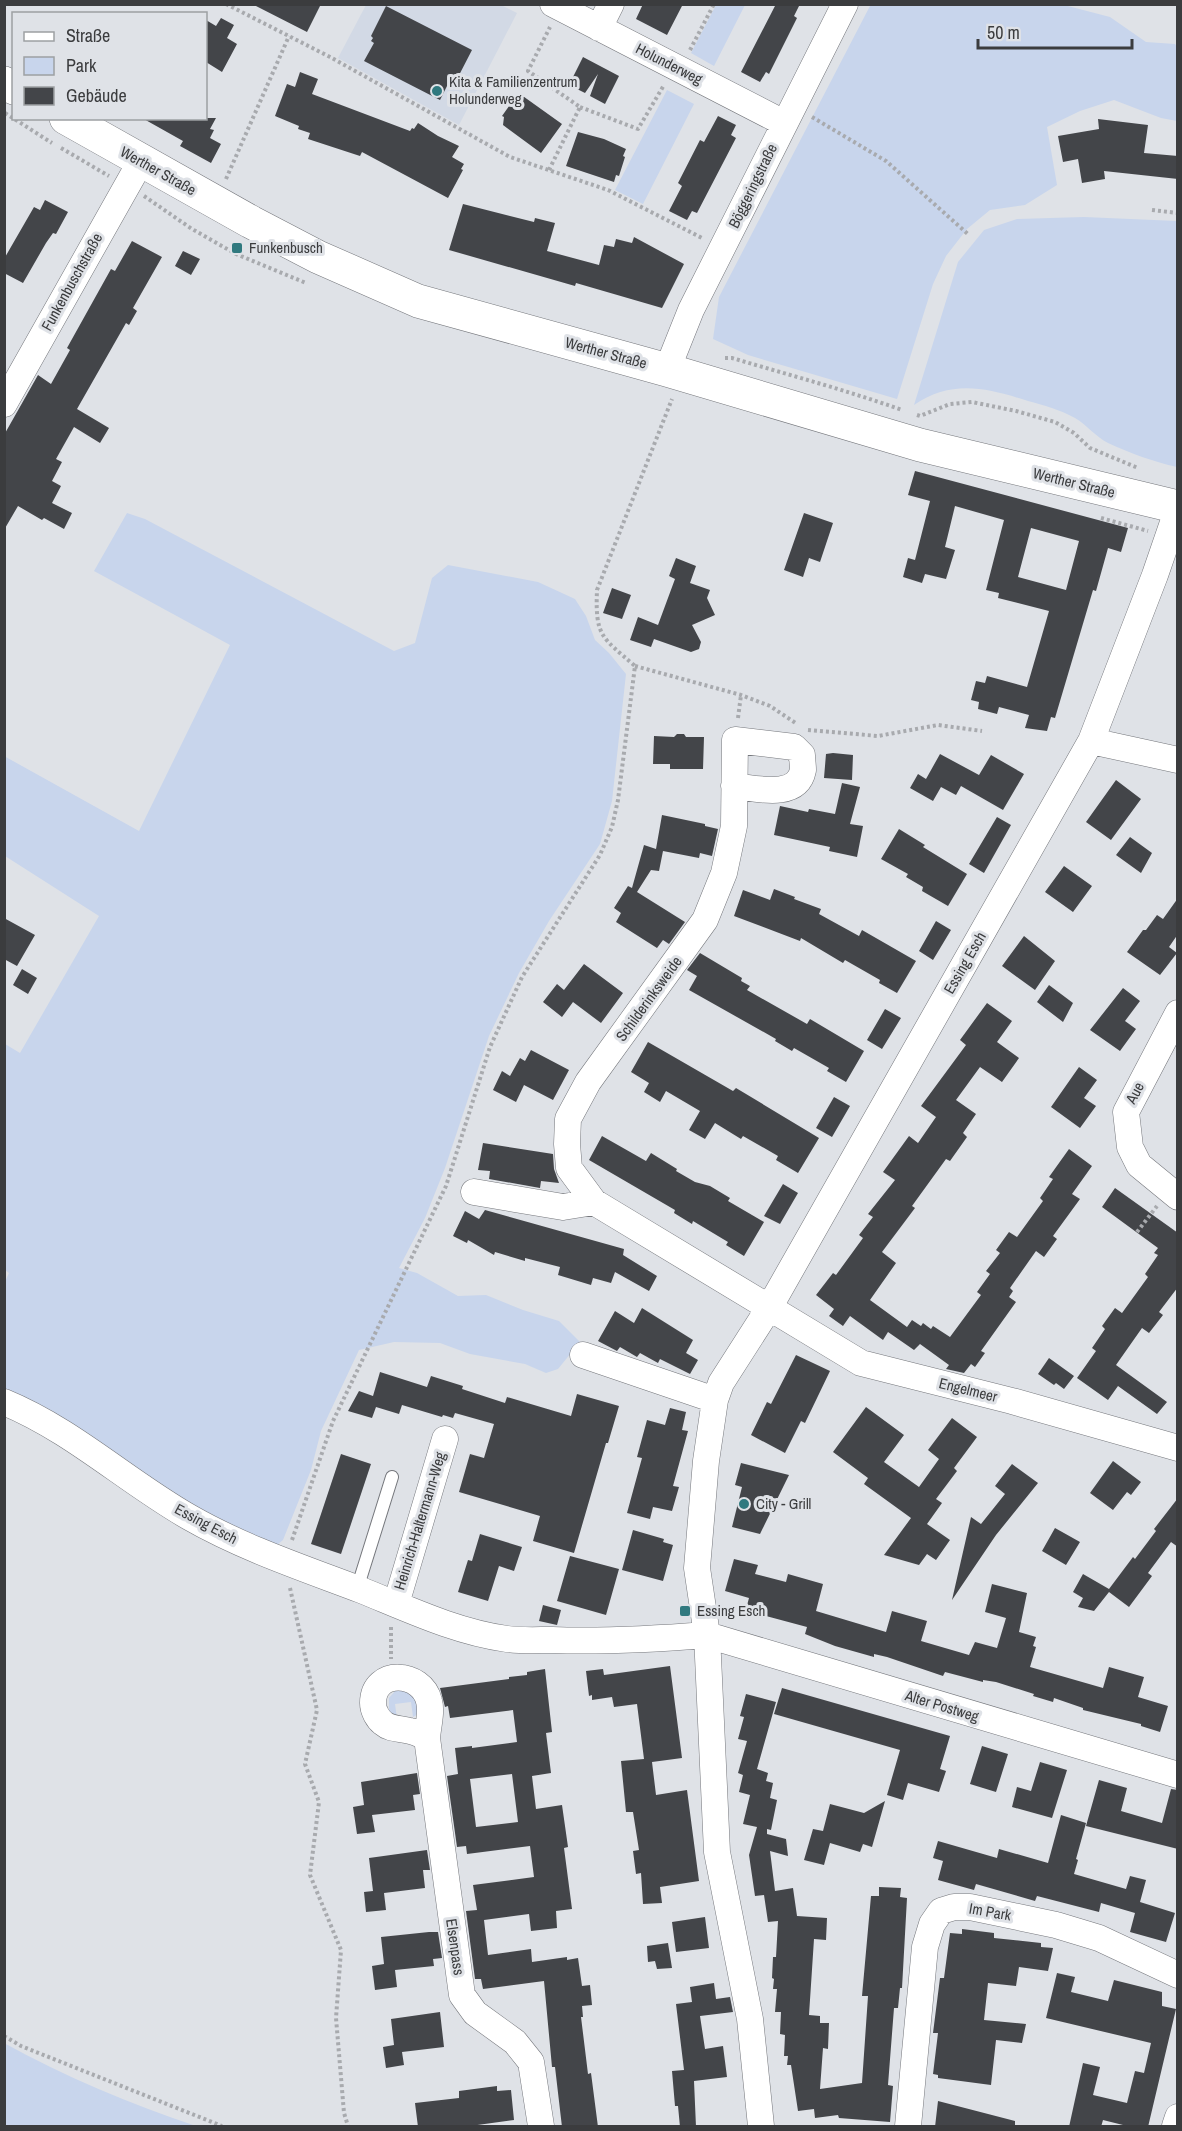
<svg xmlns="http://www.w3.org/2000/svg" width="1182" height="2131" font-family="'Archivo Narrow',sans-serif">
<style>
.built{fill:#d2d9e5}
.green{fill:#c8d5ec}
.building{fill:#434549;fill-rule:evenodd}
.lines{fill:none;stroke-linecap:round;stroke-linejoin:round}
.service-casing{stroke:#75777c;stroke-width:14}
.minor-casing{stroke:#75777c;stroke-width:27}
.secondary-casing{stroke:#75777c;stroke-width:34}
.path{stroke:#a8aaae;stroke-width:4;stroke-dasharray:3 3;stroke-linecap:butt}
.service{stroke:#fff;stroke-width:12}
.minor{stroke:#fff;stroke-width:26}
.secondary{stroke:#fff;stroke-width:33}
.poi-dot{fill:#30797f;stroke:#dfe2e7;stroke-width:2}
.labels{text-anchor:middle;stroke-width:6;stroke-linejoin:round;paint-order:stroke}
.street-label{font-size:15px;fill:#3b3c3e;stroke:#dfe2e7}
.poi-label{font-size:15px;fill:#3b3c3e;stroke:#dfe2e7;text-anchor:start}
</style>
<rect width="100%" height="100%" fill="#dfe2e7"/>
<path class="built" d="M366 5H501L517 13 459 125 338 58Z"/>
<path class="green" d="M871 4 1064 5 1110 17 1146 42 1175 44 1177 47V121L1161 118 1114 100 1080 111 1047 127 1057 185 1025 205 990 210 967 229 946 256 933 284 897 399 748 355 713 339 719 297Z
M716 5H745L714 66 691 53Z
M667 90 694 104 643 204 615 190Z
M1084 217 1177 221V467C1154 462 1130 453 1108 443 1096 437 1087 425 1075 418 1061 410 1043 405 1028 401 987 388 952 379 914 405L958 262 984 230 1017 219Z
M127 513 145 519 394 651 415 643 432 578 448 565 538 582 575 599 586 616 595 640 609 653 626 674 612 801 600 844 549 921 519 973 489 1036 445 1168 425 1218 399 1268 417 1273 458 1296 486 1295 523 1310 559 1321 580 1342 558 1369 546 1373 525 1364 470 1354 440 1343 394 1342 359 1350 321 1431 311 1470 283 1540 272 1549 257 1544 5 1391 4 1284 9 1273 4 1269 5 1044 20 1053 99 916 5 856 4 756 139 831 230 645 94 571Z
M405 1690 420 1699 418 1714 413 1717 411 1702 395 1704 397 1719 389 1712V1698L395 1691Z
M4 2043C66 2077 130 2104 196 2126H5Z"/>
<path class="building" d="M252 4H321L307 32Z
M643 4H683L667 35 636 19Z
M776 4H800L794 16 797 18 769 74 766 72 760 82 741 72Z
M386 6 472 50 456 81 454 80 452 83 449 82 440 100 364 61 374 43 371 41 373 38 371 36Z
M221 18 234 25 227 38 237 44 222 72 206 62V20L216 26Z
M583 57 619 76 605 104 590 96 598 74 585 93 569 85Z
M300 72 318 79 312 94 410 131 412 128 414 129 418 123 438 136 459 146 452 157 464 164 461 169 463 170 448 198 362 152 360 156 308 139 310 133 298 129 299 126 275 116 287 84 295 87Z
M520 94 562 124 541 153 503 125 504 117 502 116 514 99 516 101Z
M718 116 736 125 731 135 736 138 697 213 692 211 687 220 669 211 682 186 678 183 700 140 704 142Z
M142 118H216L210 129 214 130 210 138 221 144 211 163 180 146 183 141Z
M1098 119 1148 125 1144 153 1178 156V179L1104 171 1105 179 1082 183 1078 159 1063 162 1058 136 1099 129Z
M578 132 604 139 626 149 623 156 625 157 619 176 616 175 614 182 566 166Z
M45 200 68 212 56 234 53 233 46 243 23 283 4 273V259L34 207 40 210Z
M463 204 534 222 535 218 555 223 547 251 599 265 604 245 614 247 616 239 632 243 634 237 684 264 662 308 576 283 575 286 449 250Z
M132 241 162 257 133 308 137 311 129 325 126 323 77 409 109 428 100 443 74 427 56 459 62 462 52 481 61 486 52 503 72 513 64 529 44 518 42 520 18 506 4 530V435L38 375 51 384 70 350 67 348 111 269 115 271Z
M183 251 200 259 191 275 175 266Z
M915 471 1128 528 1121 552 1108 548 1096 591 1093 590 1055 718 1051 717 1047 731 1025 728 1029 715 999 707 997 714 978 709 979 702 971 700 976 681 985 683 987 676 1027 687 1049 611 998 598 999 593 986 590 1004 520 955 506 945 547 955 550 946 579 925 574 922 583 903 577 908 558 915 560 930 501 908 495ZM1031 528 1079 541 1066 590 1018 577Z
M804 513 833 523 820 562 809 558 803 577 784 570Z
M676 558 696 566 690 583 710 590 707 598 715 615 692 625 701 642 699 649 691 652 654 639 651 647 630 640 638 617 658 625 675 579 669 576Z
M612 588 631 595 622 619 603 613Z
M677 734H684L686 737H704L703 769H670V764H653L654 736 674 737Z
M833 753 853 755 852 780 824 778 826 754Z
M940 754 979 775 991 755 1024 774 1003 810 961 786 956 795 941 787 933 801 910 788 918 774 926 779Z
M1116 780 1141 799 1111 840 1086 822Z
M842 783 860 787 850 824 863 826 857 857 829 851 830 847 774 835 780 806 808 812 809 809 835 814Z
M662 815 705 824V826L718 829 712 856 700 853 699 858 663 851 659 871 651 870 637 892 685 922 669 944 663 940 657 948 616 922 621 913 614 908 628 886 632 888 644 845 656 849Z
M997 817 1011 825 984 873 969 864Z
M899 829 925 845 923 847 967 874 948 906 922 891 923 887 906 877 908 874 881 859Z
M1130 837 1152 853 1141 873 1116 855Z
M1064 866 1092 886 1073 912 1045 892Z
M774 889 795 897 794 899 821 909 819 914 859 936 862 930 916 961 897 993 879 983 880 980 845 960 843 963 801 938 800 941 734 916 743 890 770 900Z
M1178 898V934L1169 947 1177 953 1160 975 1127 952 1143 930H1146L1157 915 1163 919Z
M4 918 35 935 17 966 4 959Z
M936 921 951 930 933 960 919 951Z
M1024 936 1055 961 1035 990 1002 966Z
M700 953 742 978 741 981 750 986 747 990 807 1024 810 1019 864 1051 846 1082 827 1071 829 1068 794 1048 792 1051 775 1041 776 1039 689 990 697 976 687 970Z
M584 964 623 993 601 1023 573 1002 562 1017 543 1002 557 984 564 990Z
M22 969 37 978 28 994 13 985Z
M1049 985 1073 1003 1063 1022 1037 1002Z
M1123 988 1140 1001 1125 1021 1136 1029 1120 1051 1090 1030Z
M987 1003 1012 1021 997 1042 1019 1058 1002 1082 980 1067 956 1100 976 1114 963 1133 967 1137 950 1161 946 1159 912 1206 915 1208 882 1252 896 1263 870 1300 907 1327 912 1320 921 1326 923 1323 931 1329 933 1326 950 1337 981 1295 977 1292 990 1274 986 1271 1000 1253 996 1250 1009 1232 1017 1237 1043 1201 1040 1198 1053 1179 1049 1177 1069 1149 1092 1166 1072 1194 1080 1199 1053 1236 1057 1239 1044 1257 1036 1251 1010 1288 1013 1291 1009 1297 1016 1302 981 1351 985 1353 975 1367 971 1364 964 1373 946 1369 949 1365 920 1344 914 1350 888 1332 883 1340 850 1316 843 1326 829 1316 834 1309 816 1295 833 1273 836 1275 863 1238 859 1235 873 1217 868 1214 895 1180 883 1172 909 1136 918 1143 936 1117 921 1106 966 1045 960 1040Z
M885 1009 901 1018 882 1049 867 1040Z
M648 1042 733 1091 736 1088 819 1138 798 1173 776 1160 778 1156 743 1136 741 1139 715 1123 705 1139 689 1130 700 1111 666 1091 660 1102 644 1092 649 1083 631 1072Z
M531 1050 569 1070 553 1100 524 1085 516 1102 493 1090 502 1071 510 1076 520 1058 525 1061Z
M1079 1067 1097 1080 1084 1098 1096 1106 1080 1128 1051 1107Z
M834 1097 850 1106 832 1137 816 1128Z
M602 1136 646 1161 651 1153 677 1169 676 1171 695 1182 710 1186 730 1198 728 1201 764 1222 744 1256 726 1245 728 1242 693 1221 692 1224 674 1213 675 1210 589 1160Z
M483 1143 553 1154 554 1169 559 1183 541 1181 540 1188 489 1179 490 1171 478 1170Z
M783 1184 798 1193 780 1224 764 1216Z
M1115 1188 1178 1233V1287L1159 1312 1163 1315 1149 1333 1142 1328 1116 1365 1167 1402 1157 1414 1118 1386 1108 1400 1077 1378 1096 1351 1092 1348 1105 1329 1102 1326 1115 1308 1122 1313 1148 1277 1145 1274 1158 1255 1154 1253 1158 1248 1102 1207Z
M485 1210 624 1249 623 1255 657 1276 649 1291 615 1272 611 1283 593 1278 591 1285 558 1275 560 1267 525 1258V1261L495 1252 494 1255 468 1240 467 1243 453 1236 465 1211 479 1219Z
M642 1308 693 1340 686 1353 698 1360 690 1374 660 1359 658 1363 640 1353 637 1357 620 1347 617 1351 598 1341 615 1311 634 1323Z
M796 1355 830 1371 805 1423 801 1421 785 1453 751 1435 767 1402 771 1404Z
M1049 1358 1074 1376 1064 1389 1056 1383 1054 1385 1038 1374Z
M380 1372 427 1387 431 1376 463 1386 462 1389 505 1403 507 1397 571 1416 577 1394 619 1406 608 1443H606L574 1553 533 1541 540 1516 459 1492 470 1454 484 1458 494 1424 455 1413 453 1418 443 1415 442 1417 402 1405 399 1414 376 1407 372 1418 348 1411 359 1391 373 1396Z
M866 1407 904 1435 884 1462 919 1487 939 1459 928 1450 952 1418 977 1437 954 1468 957 1471 936 1499 942 1503 927 1524 950 1540 936 1560 927 1554 919 1565 884 1555 911 1518 864 1484 868 1478 833 1452Z
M670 1408 686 1412 682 1430 688 1431 673 1486 679 1487 672 1511 653 1507 650 1519 627 1513 642 1458 637 1457 647 1420 665 1425Z
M341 1454 371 1464 341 1554 311 1544Z
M1113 1461 1141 1482 1131 1495 1127 1492 1113 1510 1090 1493Z
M741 1463 789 1475 760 1534 732 1527 742 1487 735 1485Z
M1012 1464 1038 1483 996 1535 952 1600 971 1517 981 1524 1005 1494 995 1486Z
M1178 1498V1547L1171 1542 1148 1573 1152 1576 1129 1607 1109 1592 1094 1611 1078 1607 1083 1598 1073 1592 1083 1574 1109 1589 1133 1557 1135 1559 1156 1531 1154 1529Z
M1055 1528 1080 1542 1066 1565 1042 1551Z
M633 1530 664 1539 663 1542 673 1545 663 1581 622 1570Z
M480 1534 522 1547 514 1571 499 1566 488 1601 458 1592 468 1560 472 1561Z
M570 1556 619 1569 606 1615 557 1601Z
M734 1559 758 1565 755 1574 786 1582 788 1574 823 1584 816 1611 886 1632 892 1611 927 1621 921 1641 969 1655 975 1642 997 1648 1006 1618 985 1612 992 1584 1027 1593 1019 1632 1036 1637 1033 1646 1036 1647 1030 1667 1103 1688 1109 1667 1144 1677 1138 1697 1168 1706 1160 1732 1141 1726V1724L1083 1710V1708L1054 1698 1053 1702 1033 1696 1034 1694 996 1682 983 1680V1682L945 1672 943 1676 887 1657 874 1654V1657L835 1646 805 1634 807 1627 766 1616 765 1618 745 1613 749 1598 725 1591Z
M543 1605 561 1610 557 1625 539 1621Z
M670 1666 682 1758 652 1762 656 1795 687 1790 699 1881 660 1887 662 1903 643 1904 641 1873 636 1874 633 1851 639 1850 633 1812H626L621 1761 644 1759 637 1704 614 1707 612 1697 592 1700V1695L589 1696 586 1671 603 1669 604 1675Z
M545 1669 552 1732 546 1733 551 1773 532 1776 536 1809 562 1805 568 1847 564 1848 572 1909 556 1911 557 1928 531 1931 529 1914 484 1920 488 1955 531 1949 532 1962 567 1957V1960L578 1958 582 1986 590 1985 592 2005 582 2006 583 2017H581L588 2074 591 2073 598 2127H562L555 2067H552L544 1981 483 1989 481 1979H475L466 1911 477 1910 473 1885 534 1877 530 1846 467 1854 466 1846 457 1847 447 1776 458 1774 455 1748 472 1746V1748L517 1742 513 1710 450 1718 448 1706 445 1707 440 1688 509 1679V1677L527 1675V1672ZM512 1774 518 1822 476 1827 470 1779Z
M782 1688 950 1736 940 1769 946 1771 939 1792 908 1783 903 1800 887 1795 900 1750 774 1714Z
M746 1694 776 1702 757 1769 768 1773 766 1781 773 1783 770 1798 777 1800 771 1830 767 1829V1834L786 1839 788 1856 770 1851 775 1891 793 1888 797 1916 827 1918 826 1940 814 1939 809 2015 820 2016V2023H829L828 2049 823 2048 820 2089 862 2083 868 1996H862L871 1896H879V1887L901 1888 900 1897 907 1898 902 1988H900L898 2008H894L888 2085 893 2086 890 2122 839 2118 838 2115 815 2118 814 2109 798 2111 791 2065H787L788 2056H784L785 2035 780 2034 781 2012H775L777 1989H773L774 1979 772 1978 773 1957H776L778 1921 768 1922 764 1895 755 1896 749 1855 757 1827 743 1824 750 1795 739 1792 743 1775 738 1773 747 1741 738 1739 744 1717 740 1716Z
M982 1746 1008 1754 996 1792 970 1784Z
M1040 1762 1067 1770 1052 1818 1012 1807 1017 1787 1031 1791Z
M417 1773 420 1794 413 1795 415 1810 372 1815 375 1832 357 1834 353 1807 364 1805 361 1782Z
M1099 1780 1127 1788 1121 1811 1162 1823 1171 1789 1178 1790V1849L1086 1826Z
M885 1801 872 1847 863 1844 860 1852 830 1843 824 1865 804 1860 813 1829 823 1831 830 1804 864 1813Z
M1061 1815 1086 1823 1076 1859 1078 1860 1074 1874 1126 1889 1130 1876 1146 1880 1140 1902 1175 1913 1166 1942 1130 1932 1135 1913 1101 1903 1099 1912 1037 1896 1035 1901 976 1884 974 1890 938 1880 943 1861 933 1858 938 1841 997 1858 999 1849 1048 1863Z
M427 1850 430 1870H423L425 1888 384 1893 386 1910 366 1912 364 1892 373 1891 369 1858Z
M705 1917 709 1948 676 1952 672 1922Z
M962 1929 994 1933V1938L1041 1943V1947L1053 1948 1048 1971 1019 1967 1016 1986 988 1983 984 2020 1026 2024 1022 2043 996 2040 991 2085 938 2078V2075L933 2074 938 2033H933L940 1978H944L950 1933 962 1934Z
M429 1932H438L442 1958 433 1959 434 1966 395 1970 397 1987 375 1990 372 1966 384 1964 381 1937Z
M668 1943 672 1968 657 1969 655 1961 648 1962 647 1946Z
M1057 1973 1075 1977 1071 1992 1108 2001 1114 1980 1162 1992V2006L1176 2009 1148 2127H1131L1103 2120 1101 2127H1069L1083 2063 1100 2067 1093 2095 1127 2103 1135 2071 1144 2073 1151 2043 1046 2018Z
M714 1983 716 1999 730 1997 733 2012 700 2016 705 2049 723 2046 727 2077 694 2081 696 2127H680L678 2106H675L672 2071 684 2070 676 2004 692 2002 690 1987Z
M440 2012 444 2047 402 2052 404 2065 386 2068 383 2047 394 2045 391 2019Z
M497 2086V2091L511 2090 514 2120 463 2127H418L415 2103 459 2098V2091Z
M938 2101 1015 2121V2127H935Z"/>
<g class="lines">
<defs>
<path id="service" d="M357 1589 392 1477"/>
<path id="minor" d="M553 4 784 123
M599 28 611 4
M667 370 691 310 845 4
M4 404 141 161
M1091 741 1178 760
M734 786C755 788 797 800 803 770 803 765 802 759 802 755L794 747 735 740 734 826 724 873 705 920 588 1082 568 1119 567 1144 569 1168 594 1202 861 1363 1012 1401 1178 1448
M1178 1013 1126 1112 1130 1147 1139 1165 1178 1197
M474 1192 563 1207 594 1202
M583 1355 715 1400
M4 1402C72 1430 126 1481 189 1517 243 1548 303 1568 361 1590 408 1609 456 1632 507 1639 522 1641 538 1640 552 1640 604 1642 655 1639 707 1635L1178 1775
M396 1604 445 1439
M427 1738C421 1735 416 1732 410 1731 401 1728 391 1730 383 1723 378 1719 373 1711 373 1703 373 1668 422 1671 429 1701 432 1712 428 1726 427 1738L462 1995 475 2013 515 2042 531 2062 541 2126
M761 2126 750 2019 717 1852 707 1635 697 1568 706 1461 715 1400 721 1383 769 1308 1091 741 1155 575 1178 508
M908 2126 925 1947 932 1924 941 1911 954 1907H970L1056 1925 1099 1938 1178 1975
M1175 2126 1178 2117"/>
<path id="secondary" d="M4 83 14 88
M66 118 251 222 318 257 418 301 667 370 920 445 1178 507"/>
</defs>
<use href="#service" class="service-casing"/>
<use href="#minor" class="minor-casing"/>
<use href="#secondary" class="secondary-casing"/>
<path class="path" d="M226 4 330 57 510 157 608 190 704 239
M690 50 714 4
M580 107 638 129 664 85
M5 113 52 143
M812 117 886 161 969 235
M61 148 109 176
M549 170 580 107 528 71 550 27
M226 179 289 36
M144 196 192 229 236 254 306 283
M1152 210 1178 213
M725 358H732C789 375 846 390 902 410
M917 415 920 416 950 404 972 402 1016 411 1055 422 1074 433 1090 448 1138 468
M1101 518 1148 531
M635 666 741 695 770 706 797 724
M738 718 741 695
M808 730 878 736 938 725 982 731
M1137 1232 1157 1206
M292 1540 333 1421 446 1186 490 1047 522 977 600 855 612 827 618 800 635 666C602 637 595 637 597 590L672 399
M290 1588 317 1710 305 1764 319 1802 310 1875 341 1950 336 2018 344 2113 348 2126
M391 1627V1659
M4 2036 21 2046 222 2126"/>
<use href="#service" class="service"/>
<use href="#minor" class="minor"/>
<use href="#secondary" class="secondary"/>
</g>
<g class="poi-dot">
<circle cx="437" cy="91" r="6"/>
<rect x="231" y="242" width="12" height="12" rx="3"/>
<circle cx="744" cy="1504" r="6"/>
<rect x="679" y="1605" width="12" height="12" rx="3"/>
</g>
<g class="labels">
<g class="street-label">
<text transform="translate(669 64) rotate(27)" y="5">Holunderweg</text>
<text transform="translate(158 171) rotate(29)" y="5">Werther Straße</text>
<text transform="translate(753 186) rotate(-64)" y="5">Böggeringstraße</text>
<text transform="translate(72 282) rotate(-61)" y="5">Funkenbuschstraße</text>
<text transform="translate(606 353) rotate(15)" y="5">Werther Straße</text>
<text transform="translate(1074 483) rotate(14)" y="5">Werther Straße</text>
<text transform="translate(965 963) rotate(-60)" y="5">Essing Esch</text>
<text transform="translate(649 999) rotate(-54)" y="5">Schilderinksweide</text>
<text transform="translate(1135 1093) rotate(-62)" y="5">Aue</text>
<text transform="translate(968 1390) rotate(14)" y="5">Engelmeer</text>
<text transform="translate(420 1521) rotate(-73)" y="5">Heinrich-Haltermann-Weg</text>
<text transform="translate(206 1524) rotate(28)" y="5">Essing Esch</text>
<text transform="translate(942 1706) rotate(17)" y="5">Alter Postweg</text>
<text transform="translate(990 1912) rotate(10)" y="5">Im Park</text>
<text transform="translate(455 1947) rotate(82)" y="5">Elsenpass</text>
</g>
<g class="poi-label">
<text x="449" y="87">Kita &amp; Familienzentrum<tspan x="449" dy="17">Holunderweg</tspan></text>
<text x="249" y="253">Funkenbusch</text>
<text x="756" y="1509">City - Grill</text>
<text x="697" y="1616">Essing Esch</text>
</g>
</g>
<rect width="1182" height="2131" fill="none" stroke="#3b3c3e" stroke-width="12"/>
<rect x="12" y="12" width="195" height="108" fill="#dfe2e7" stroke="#9da0a3" stroke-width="1.5"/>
<rect x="24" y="32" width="30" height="9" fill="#ffffff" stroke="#9da0a3" stroke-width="1.5"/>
<text x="66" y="42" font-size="18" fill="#3b3c3e">Straße</text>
<rect x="24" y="57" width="30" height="18" fill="#c8d5ec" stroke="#9da0a3" stroke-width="1.5"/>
<text x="66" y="72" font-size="18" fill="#3b3c3e">Park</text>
<rect x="24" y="87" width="30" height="18" fill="#434549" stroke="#9da0a3" stroke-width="1.5"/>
<text x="66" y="102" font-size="18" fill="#3b3c3e">Gebäude</text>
<path d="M978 39v9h154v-9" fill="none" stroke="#3b3c3e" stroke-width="3"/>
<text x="987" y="39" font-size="18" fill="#3b3c3e" stroke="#dfe2e7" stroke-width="4.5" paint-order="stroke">50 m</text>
</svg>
